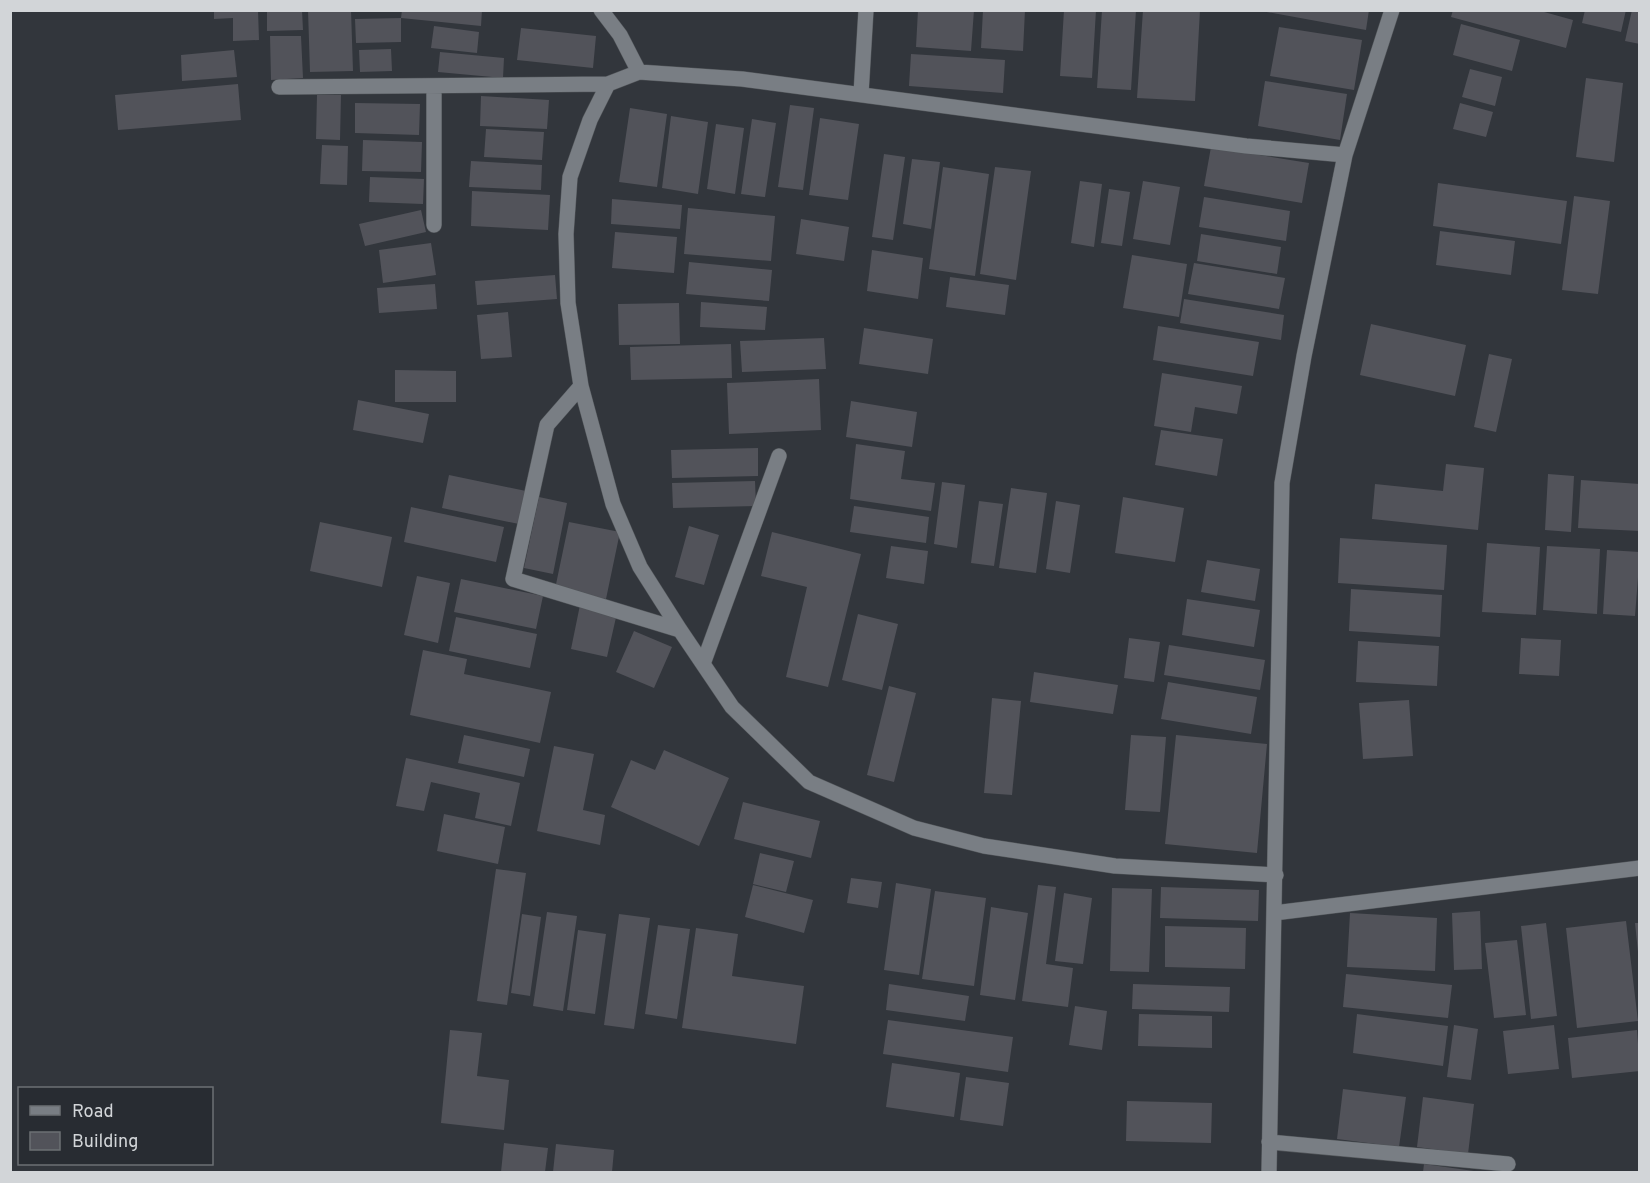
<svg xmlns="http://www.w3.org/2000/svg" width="1650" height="1183" font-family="Overpass,sans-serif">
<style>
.building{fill:#52535a}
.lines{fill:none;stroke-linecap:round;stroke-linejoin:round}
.street-casing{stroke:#515559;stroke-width:16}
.street{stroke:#797e84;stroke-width:15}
</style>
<rect width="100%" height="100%" fill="#32363c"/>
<path class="building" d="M214 10H258L259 40 233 41V18L214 19Z
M267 10H302L303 30 267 31Z
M308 10H351L353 71 310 72Z
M402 10H482L481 26 401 18Z
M918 10H974L971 51 916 47Z
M983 10H1025L1023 51 981 48Z
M1064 10H1096L1092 78 1060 76Z
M1102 10H1136L1131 90 1097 88Z
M1143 10H1200L1195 101 1137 98Z
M1256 10H1369L1366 30Z
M1453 10H1537L1573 20 1566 48 1451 17Z
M1585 10H1626L1621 32 1582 23Z
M1632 10H1640V44L1625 41Z
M401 18V42L356 43 355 19Z
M1461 24 1520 40 1512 71 1453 55Z
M434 26 479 32 477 53 431 48Z
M1279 27 1362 40 1354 90 1270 76Z
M521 28 596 36 593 68 517 60Z
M270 36H301L303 78 271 80Z
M391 49 392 71 360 72 359 50Z
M234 50 237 77 182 81 181 55Z
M440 52 504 58 503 78 438 72Z
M911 54 1005 60 1003 93 909 86Z
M1470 69 1502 77 1495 106 1462 97Z
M1586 78 1623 83 1614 162 1576 157Z
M1265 81 1347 94 1340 140 1258 126Z
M238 84 241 120 118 130 115 95Z
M317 95H341L340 140 316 139Z
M481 96 549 100 547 129 480 126Z
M355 103 420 104 419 135 355 133Z
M1460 103 1493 112 1486 137 1453 129Z
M790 105 814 108 803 190 778 187Z
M630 108 667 114 657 187 619 182Z
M671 116 708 122 698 194 662 188Z
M820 118 859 124 848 200 809 195Z
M752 119 776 123 765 197 741 194Z
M716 124 744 128 735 194 707 189Z
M486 129 544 132 542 160 484 157Z
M363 140 422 142 421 172 362 171Z
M322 145 348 146 347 185 320 184Z
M1211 147 1309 163 1302 203 1204 186Z
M884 154 905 157 893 240 872 237Z
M912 159 940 162 931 229 903 224Z
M471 161 542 165 541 190 469 187Z
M943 167 989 174 975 276 929 269Z
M995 167 1031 171 1016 280 980 274Z
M370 177 424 179 423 204 369 202Z
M1080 181 1102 184 1094 247 1071 243Z
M1143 181 1180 187 1170 245 1133 239Z
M1438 183 1567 201 1561 244 1433 226Z
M1109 189 1130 192 1122 246 1101 243Z
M472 191 550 195 548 230 471 226Z
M1574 196 1610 201 1598 294 1562 290Z
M1204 197 1290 211 1286 241 1199 227Z
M612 199 682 205 680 229 611 224Z
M688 208 775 216 771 261 684 254Z
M421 210 426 232 365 246 359 224Z
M801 219 849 227 844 261 796 254Z
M1440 231 1515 241 1511 275 1436 265Z
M615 232 677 237 674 273 612 268Z
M1201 234 1281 247 1277 274 1197 261Z
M431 243 436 275 383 283 379 250Z
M872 250 923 258 918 299 867 291Z
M1132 255 1187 264 1179 317 1123 308Z
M689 262 772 270 769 301 686 294Z
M1194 263 1285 278 1279 309 1188 294Z
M555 275 557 299 477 305 475 281Z
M950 277 1009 285 1005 315 946 307Z
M435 284 437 309 379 313 377 288Z
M1184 299 1284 315 1281 340 1180 323Z
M701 302 767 307 765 330 700 327Z
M679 303 680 344 619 345 618 304Z
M508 312 512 357 481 359 477 315Z
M1371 324 1466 345 1455 396 1360 375Z
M1158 326 1259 342 1253 376 1153 360Z
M864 328 933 339 928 374 859 364Z
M824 338 826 369 742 372 740 341Z
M731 344 732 378 631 380 630 347Z
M1489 354 1512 359 1496 432 1474 427Z
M395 370 456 371V402H395Z
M1162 373 1242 386 1237 414 1195 407 1191 432 1154 426Z
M819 379 821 430 729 434 727 383Z
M358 400 429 414 423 443 353 430Z
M851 401 917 412 912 447 846 437Z
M1161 430 1223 439 1217 476 1155 465Z
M856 444 905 451 901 479 935 483 931 511 850 499Z
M758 448V476L672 478 671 450Z
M1446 464 1484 468 1478 530 1372 519 1375 484 1443 491Z
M1548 474 1574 476 1571 532 1545 530Z
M449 475 526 491 519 524 442 508Z
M1581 480 1640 484V531L1578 528Z
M755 481 756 506 673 508 672 483Z
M942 482 965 485 957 548 934 544Z
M1011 488 1047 493 1036 573 999 568Z
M539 497 567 503 553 574 524 568Z
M1123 497 1184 508 1175 562 1115 553Z
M979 501 1003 504 994 566 971 563Z
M1056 501 1080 505 1070 573 1046 569Z
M854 506 929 517 926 543 850 532Z
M411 507 504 527 496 562 404 542Z
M320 522 392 537 382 587 310 571Z
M569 522 620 532 606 599 555 589Z
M689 526 719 535 704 585 675 577Z
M772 532 861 554 828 687 786 677 807 587 761 576Z
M1340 538 1447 545 1444 590 1338 583Z
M1487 543 1540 547 1536 615 1482 612Z
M891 546 928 551 924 584 886 578Z
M1547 546 1600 549 1597 614 1543 610Z
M1607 550 1640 552 1635 616 1603 614Z
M1207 560 1260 569 1255 601 1201 592Z
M417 576 450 583 438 643 404 635Z
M461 579 543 596 536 629 454 612Z
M1351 589 1442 595 1440 637 1349 631Z
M1187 599 1260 610 1254 647 1182 635Z
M580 605 617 613 607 657 571 649Z
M858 614 898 624 882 690 842 680Z
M456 617 537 634 530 668 449 651Z
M634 631 672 647 654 688 616 672Z
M1129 638 1160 642 1154 682 1124 678Z
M1521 638 1561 640 1559 676 1519 674Z
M1358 641 1439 646 1437 686 1356 682Z
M1169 645 1265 660 1260 690 1164 675Z
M423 650 467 659 464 674 551 692 540 743 410 715Z
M1034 672 1118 685 1113 714 1030 702Z
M1168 682 1257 697 1251 734 1161 719Z
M889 686 916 693 894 782 867 775Z
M992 698 1021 701 1012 795 984 793Z
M1409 700 1413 756 1363 759 1359 703Z
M464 735 530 749 524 777 458 763Z
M1131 735 1166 737 1160 812 1125 810Z
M1176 735 1267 744 1257 853 1165 844Z
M554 746 594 754 583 810 605 815 600 845 537 831Z
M664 750 729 778 699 846 611 807 631 760 655 770Z
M406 758 520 783 511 826 475 818 480 793 431 782 424 811 396 806Z
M743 802 820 821 811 858 734 839Z
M444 814 505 827 498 864 437 851Z
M760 853 794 861 786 892 753 884Z
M496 869 526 873 507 1005 477 1001Z
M851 878 882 882 878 908 847 903Z
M896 883 931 889 919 975 884 970Z
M753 885 813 900 804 933 745 917Z
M1038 885 1056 887 1046 964 1073 968 1068 1007 1022 1001Z
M1161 887 1259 890 1258 921 1160 918Z
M1112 888 1152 889 1149 972 1110 971Z
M935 891 986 898 974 986 922 979Z
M1064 893 1092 898 1083 964 1055 961Z
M991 907 1028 913 1015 1000 980 995Z
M1480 911 1482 969 1454 970 1452 913Z
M547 912 577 916 563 1011 533 1006Z
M1350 913 1437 918 1435 971 1347 967Z
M522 914 541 917 530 996 511 993Z
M619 914 650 918 634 1029 604 1025Z
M1626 921 1638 1021 1577 1028 1566 928Z
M1546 923 1557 1016 1531 1019 1521 926Z
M1635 923H1640V952H1638Z
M658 925 690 929 677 1019 645 1014Z
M1165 926 1246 928 1245 969 1165 967Z
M696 928 738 934 732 976 804 986 796 1044 682 1028Z
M578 930 606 934 595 1014 567 1010Z
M1517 940 1526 1015 1494 1018 1485 943Z
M1346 974 1452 985 1448 1018 1343 1007Z
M889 984 969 996 965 1021 886 1010Z
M1133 984 1230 987 1229 1012 1132 1009Z
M1075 1006 1107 1011 1102 1050 1069 1045Z
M1139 1014 1212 1016V1048L1138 1046Z
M1357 1014 1448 1026 1443 1066 1353 1053Z
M888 1020 1013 1037 1008 1072 883 1054Z
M1454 1025 1478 1029 1471 1080 1447 1077Z
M1554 1025 1559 1069 1508 1074 1503 1031Z
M450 1030 482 1033 477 1076 509 1080 504 1130 441 1123Z
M1637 1030 1640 1071 1572 1078 1568 1038Z
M892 1063 960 1073 954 1117 886 1107Z
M966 1077 1009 1083 1003 1126 960 1120Z
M1343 1089 1406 1097 1399 1147 1337 1139Z
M1423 1097 1474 1104 1468 1154 1417 1147Z
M1127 1101 1212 1103 1211 1143 1126 1141Z
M504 1143 548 1148 545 1172H501Z
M556 1144 614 1150 612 1172H553Z
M1424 1164 1474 1171V1172H1423Z"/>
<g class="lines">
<defs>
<path id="street" d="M601 10 620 35 639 72
M279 87 608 84
M434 87V225
M861 94 866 10
M581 386 547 425 513 579 680 630
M703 664 779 456
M1276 875 1115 866 984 846 914 828 809 782 732 707 680 630 640 567 613 504 581 386 568 303 566 234 570 177 590 120 608 84 639 72 742 79 1246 146 1345 155
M1274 913 1640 868
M1269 1142 1508 1164
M1269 1172 1282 483 1304 356 1345 155 1392 10"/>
</defs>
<use href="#street" class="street-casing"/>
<use href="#street" class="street"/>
</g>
<rect width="1650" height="1183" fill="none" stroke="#d2d5d8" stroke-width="24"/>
<rect x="18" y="1087" width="195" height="78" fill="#282c32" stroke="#6c7074" stroke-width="1.5"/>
<rect x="30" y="1106" width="30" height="9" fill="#797e84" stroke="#6c7074" stroke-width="1.5"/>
<text x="72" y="1117" font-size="18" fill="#d2d5d8">Road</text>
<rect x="30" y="1132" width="30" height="18" fill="#52535a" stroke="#6c7074" stroke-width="1.5"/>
<text x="72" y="1147" font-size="18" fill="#d2d5d8">Building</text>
</svg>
